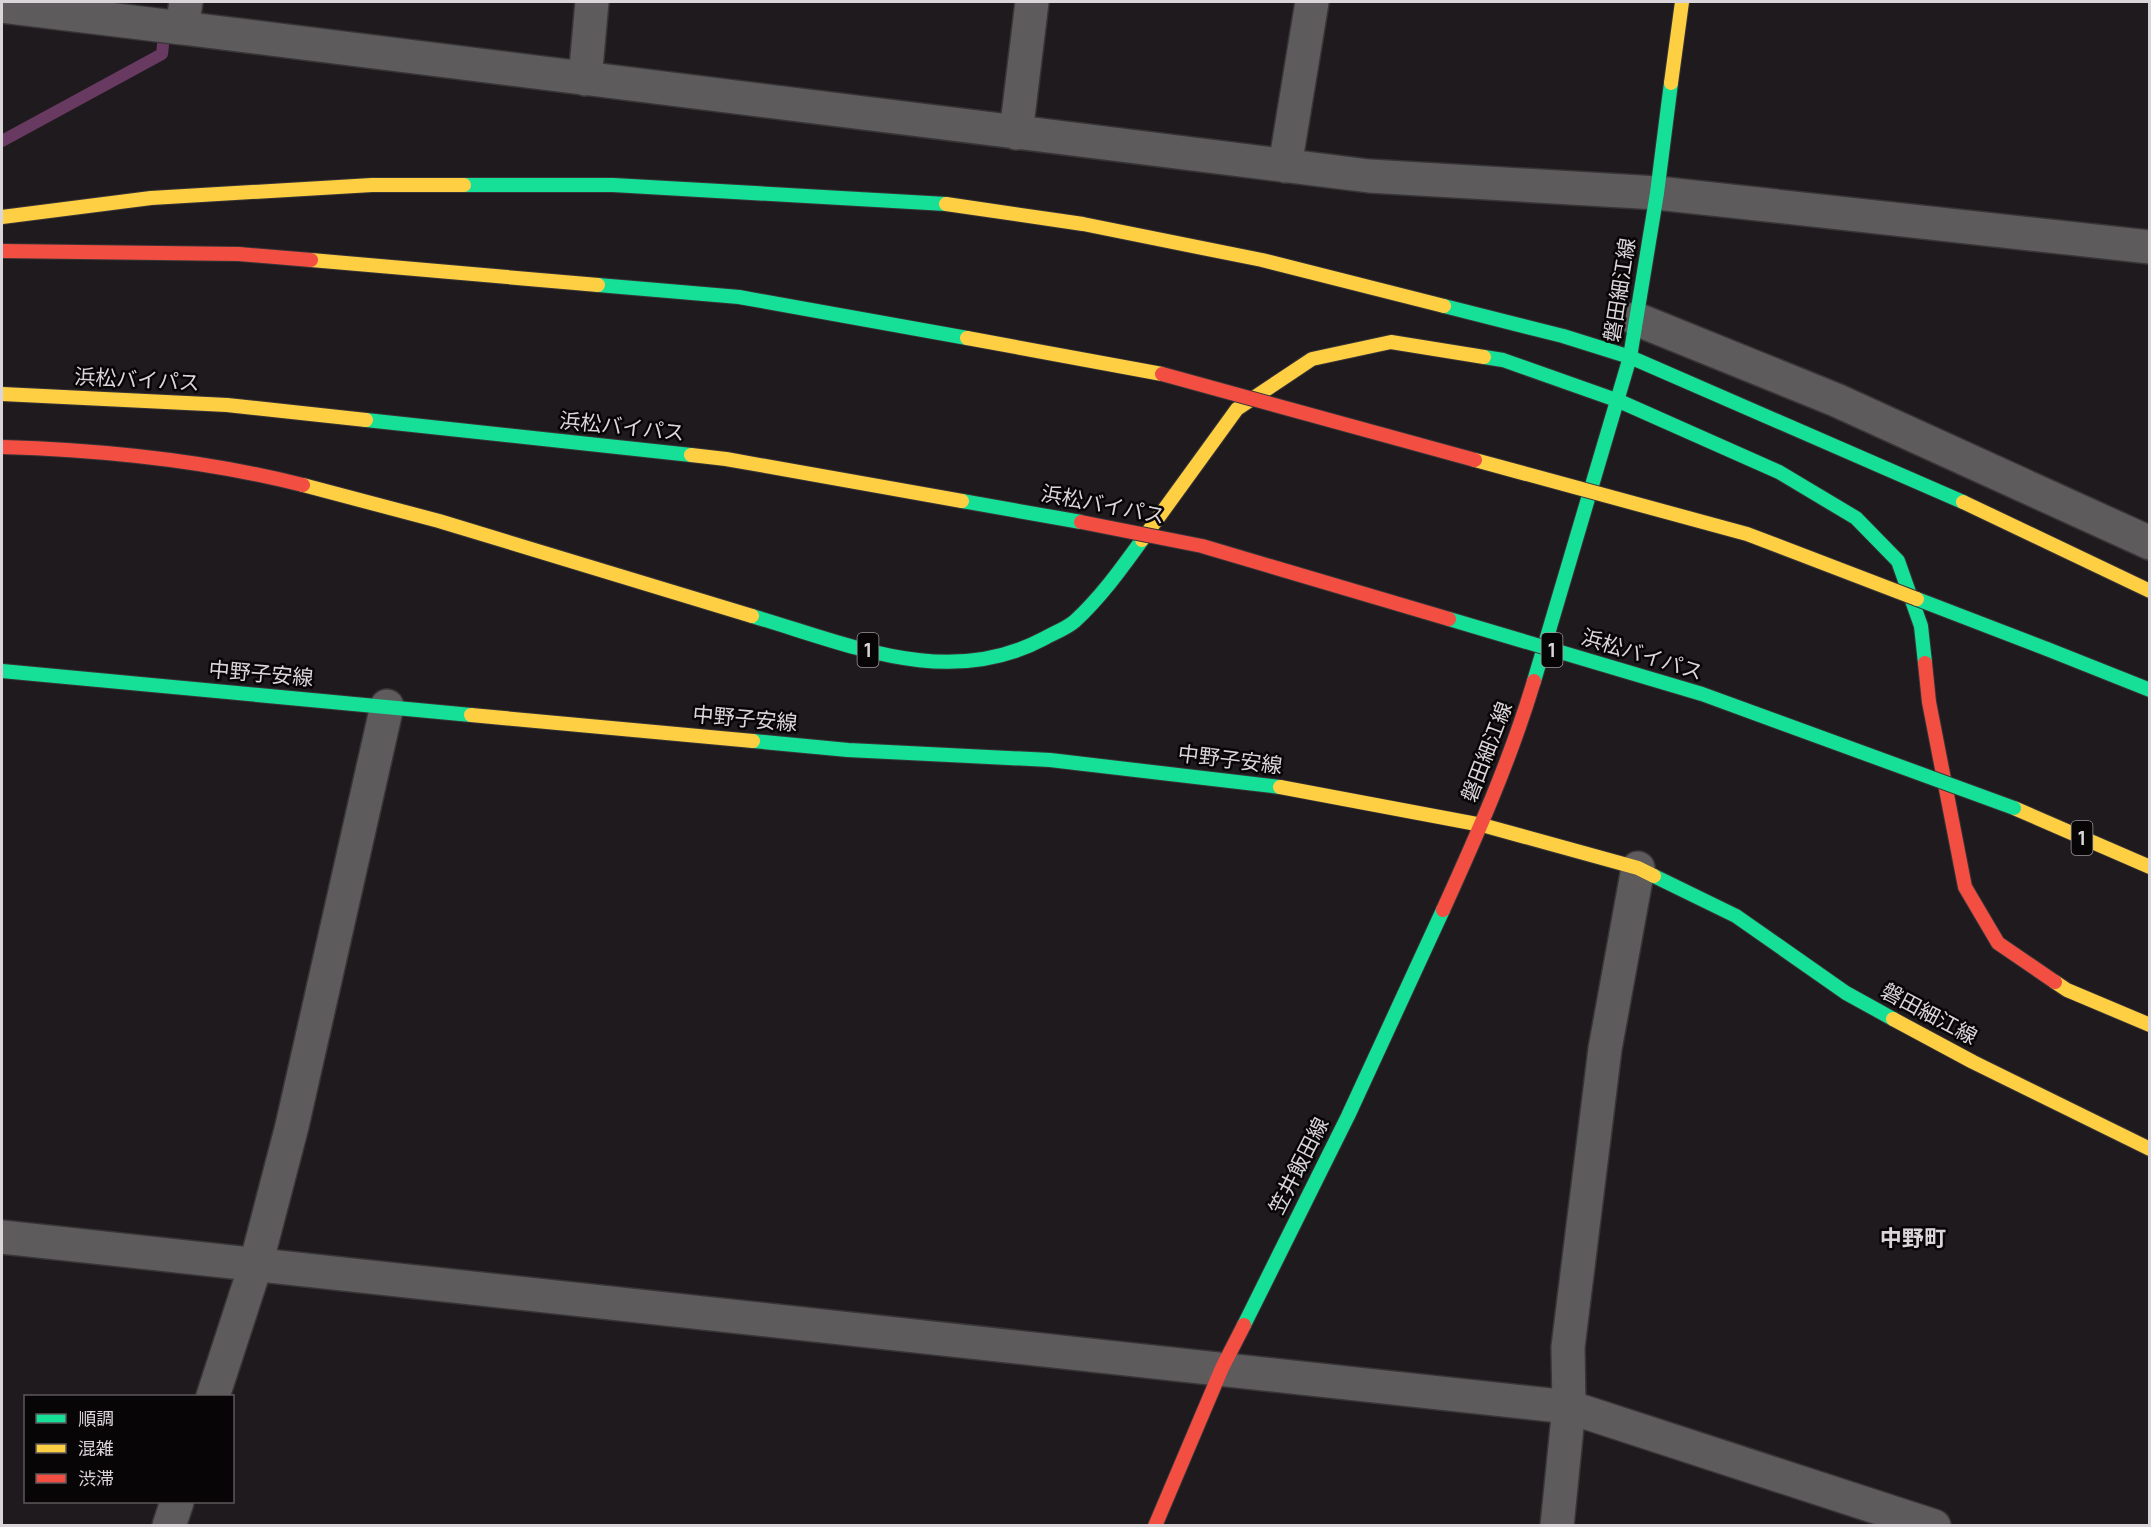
<svg xmlns="http://www.w3.org/2000/svg" width="2151" height="1527" font-family="Manrope,'Noto Sans JP',sans-serif">
<style>
.lines{fill:none;stroke-linecap:round;stroke-linejoin:round}
.stream{stroke:#683a61;stroke-width:12}
.street-casing{stroke:#383537;stroke-width:36}
.fast-casing{stroke:#383537;stroke-width:16}
.slow-casing{stroke:#383537;stroke-width:16}
.jam-casing{stroke:#383537;stroke-width:16}
.street{stroke:#5d5b5c;stroke-width:33}
.fast{stroke:#16e098;stroke-width:14}
.slow{stroke:#ffcf43;stroke-width:14}
.jam{stroke:#f24e42;stroke-width:14}
.fast-bridge-casing{stroke:#383537;stroke-width:16;stroke-linecap:butt}
.slow-bridge-casing{stroke:#383537;stroke-width:16;stroke-linecap:butt}
.jam-bridge-casing{stroke:#383537;stroke-width:16;stroke-linecap:butt}
.fast-bridge{stroke:#16e098;stroke-width:14}
.slow-bridge{stroke:#ffcf43;stroke-width:14}
.jam-bridge{stroke:#f24e42;stroke-width:14}
.labels{text-anchor:middle;stroke-width:5;stroke-linejoin:round;paint-order:stroke}
.shield{fill:#080507;stroke:#9b979a;stroke-width:1.5}
.shield-label{font-size:20px;font-weight:bold;fill:#dad5d9}
.street-label{font-size:21px;fill:#dad5d9;stroke:#080507}
.neighbourhood-label{font-size:22px;font-weight:bold;fill:#dad5d9;stroke:#080507}
</style>
<rect width="100%" height="100%" fill="#1f1a1e"/>
<g class="lines">
<path class="stream" d="M2 141 162 54 163 45"/>
<defs>
<path id="street" d="M186 2 182 28 1369 176 1657 193 2150 247
M2 6 182 28
M585 79 592 2
M1016 133 1032 2
M1285 166 1312 2
M1636 319 1836 400 2150 543
M2 1237 1569 1407 1934 1526
M213 1396 256 1264 292 1126 387 706
M169 1526 177 1502
M1557 1526 1569 1407 1568 1347 1605 1049 1638 868"/>
<path id="fast" d="M464 185H613L946 204
M598 285 739 297 967 338
M1444 306 1563 336 1630 357 1963 502
M1484 357 1503 360 1619 401 1779 472 1856 518 1898 561 1921 626 1925 663
M366 420 691 455
M962 501 1081 522
M752 616C848 644 947 690 1043 639 1053 633 1066 629 1075 621 1101 597 1121 569 1142 540
M2047 649 2150 690
M2 671 471 715
M1534 681 1630 357 1657 193 1671 83
M753 741 848 750 1050 760 1280 787
M1654 876 1736 916 1846 993 1893 1019
M1244 1325 1348 1116 1443 910"/>
<path id="slow" d="M1671 83 1682 2
M946 204 1083 224 1262 260 1444 306
M2 217 151 198 372 185H464
M311 260 598 285
M967 338 1162 374
M2 394 227 405 366 420
M691 455 726 459 962 501
M303 485 439 521 752 616
M1963 502 2150 591
M1142 540 1237 409 1312 359 1391 342 1484 357
M471 715 753 741
M1280 787 1482 825 1638 868 1654 876
M2014 808 2150 867
M2055 982 2067 990 2150 1025
M1893 1019 1973 1062 2150 1149"/>
<path id="jam" d="M2 251 239 254 311 260
M2 447C103 450 204 460 303 485
M1925 663 1929 702 1965 887 1998 943 2055 982
M1443 910C1477 835 1510 761 1534 681
M1155 1526 1222 1368 1244 1325"/>
</defs>
<use href="#street" class="street-casing"/>
<use href="#fast" class="fast-casing"/>
<use href="#slow" class="slow-casing"/>
<use href="#jam" class="jam-casing"/>
<use href="#street" class="street"/>
<use href="#fast" class="fast"/>
<use href="#slow" class="slow"/>
<use href="#jam" class="jam"/>
<defs>
<path id="fast-bridge" d="M1917 599 2047 649
M1449 619 1702 694 2014 808"/>
<path id="slow-bridge" d="M1475 460 1747 534 1917 599"/>
<path id="jam-bridge" d="M1162 374 1475 460
M1081 522 1202 546 1449 619"/>
</defs>
<use href="#fast-bridge" class="fast-bridge-casing"/>
<use href="#slow-bridge" class="slow-bridge-casing"/>
<use href="#jam-bridge" class="jam-bridge-casing"/>
<use href="#fast-bridge" class="fast-bridge"/>
<use href="#slow-bridge" class="slow-bridge"/>
<use href="#jam-bridge" class="jam-bridge"/>
</g>
<g class="labels">
<g class="shield">
<rect x="857.5" y="633" width="21" height="34" rx="4.5"/>
<rect x="1541.5" y="633" width="21" height="34" rx="4.5"/>
<rect x="2071.5" y="821" width="21" height="34" rx="4.5"/>
</g>
<g class="shield-label">
<text x="868" y="657">1</text>
<text x="1552" y="657">1</text>
<text x="2082" y="845">1</text>
</g>
<g class="street-label">
<text transform="translate(1620 290) rotate(-81)" y="7">磐田細江線</text>
<text transform="translate(137 380) rotate(3)" y="7">浜松バイパス</text>
<text transform="translate(622 427) rotate(6)" y="7">浜松バイパス</text>
<text transform="translate(1103 505) rotate(11)" y="7">浜松バイパス</text>
<text transform="translate(1642 655) rotate(17)" y="7">浜松バイパス</text>
<text transform="translate(261 674) rotate(5)" y="7">中野子安線</text>
<text transform="translate(745 719) rotate(5)" y="7">中野子安線</text>
<text transform="translate(1487 752) rotate(-69)" y="7">磐田細江線</text>
<text transform="translate(1230 760) rotate(7)" y="7">中野子安線</text>
<text transform="translate(1929 1014) rotate(28)" y="7">磐田細江線</text>
<text transform="translate(1299 1166) rotate(-63)" y="7">笠井飯田線</text>
</g>
<g class="neighbourhood-label">
<text x="1913" y="1246">中野町</text>
</g>
</g>
<rect width="2151" height="1527" fill="none" stroke="#dad5d9" stroke-width="6"/>
<rect x="24" y="1395" width="210" height="108" fill="#080507" stroke="#5c585b" stroke-width="1.5"/>
<rect x="36" y="1414" width="30" height="9" fill="#16e098" stroke="#5c585b" stroke-width="1.5"/>
<text x="78" y="1425" font-size="18" fill="#dad5d9">順調</text>
<rect x="36" y="1444" width="30" height="9" fill="#ffcf43" stroke="#5c585b" stroke-width="1.5"/>
<text x="78" y="1455" font-size="18" fill="#dad5d9">混雑</text>
<rect x="36" y="1474" width="30" height="9" fill="#f24e42" stroke="#5c585b" stroke-width="1.5"/>
<text x="78" y="1485" font-size="18" fill="#dad5d9">渋滞</text>
</svg>
